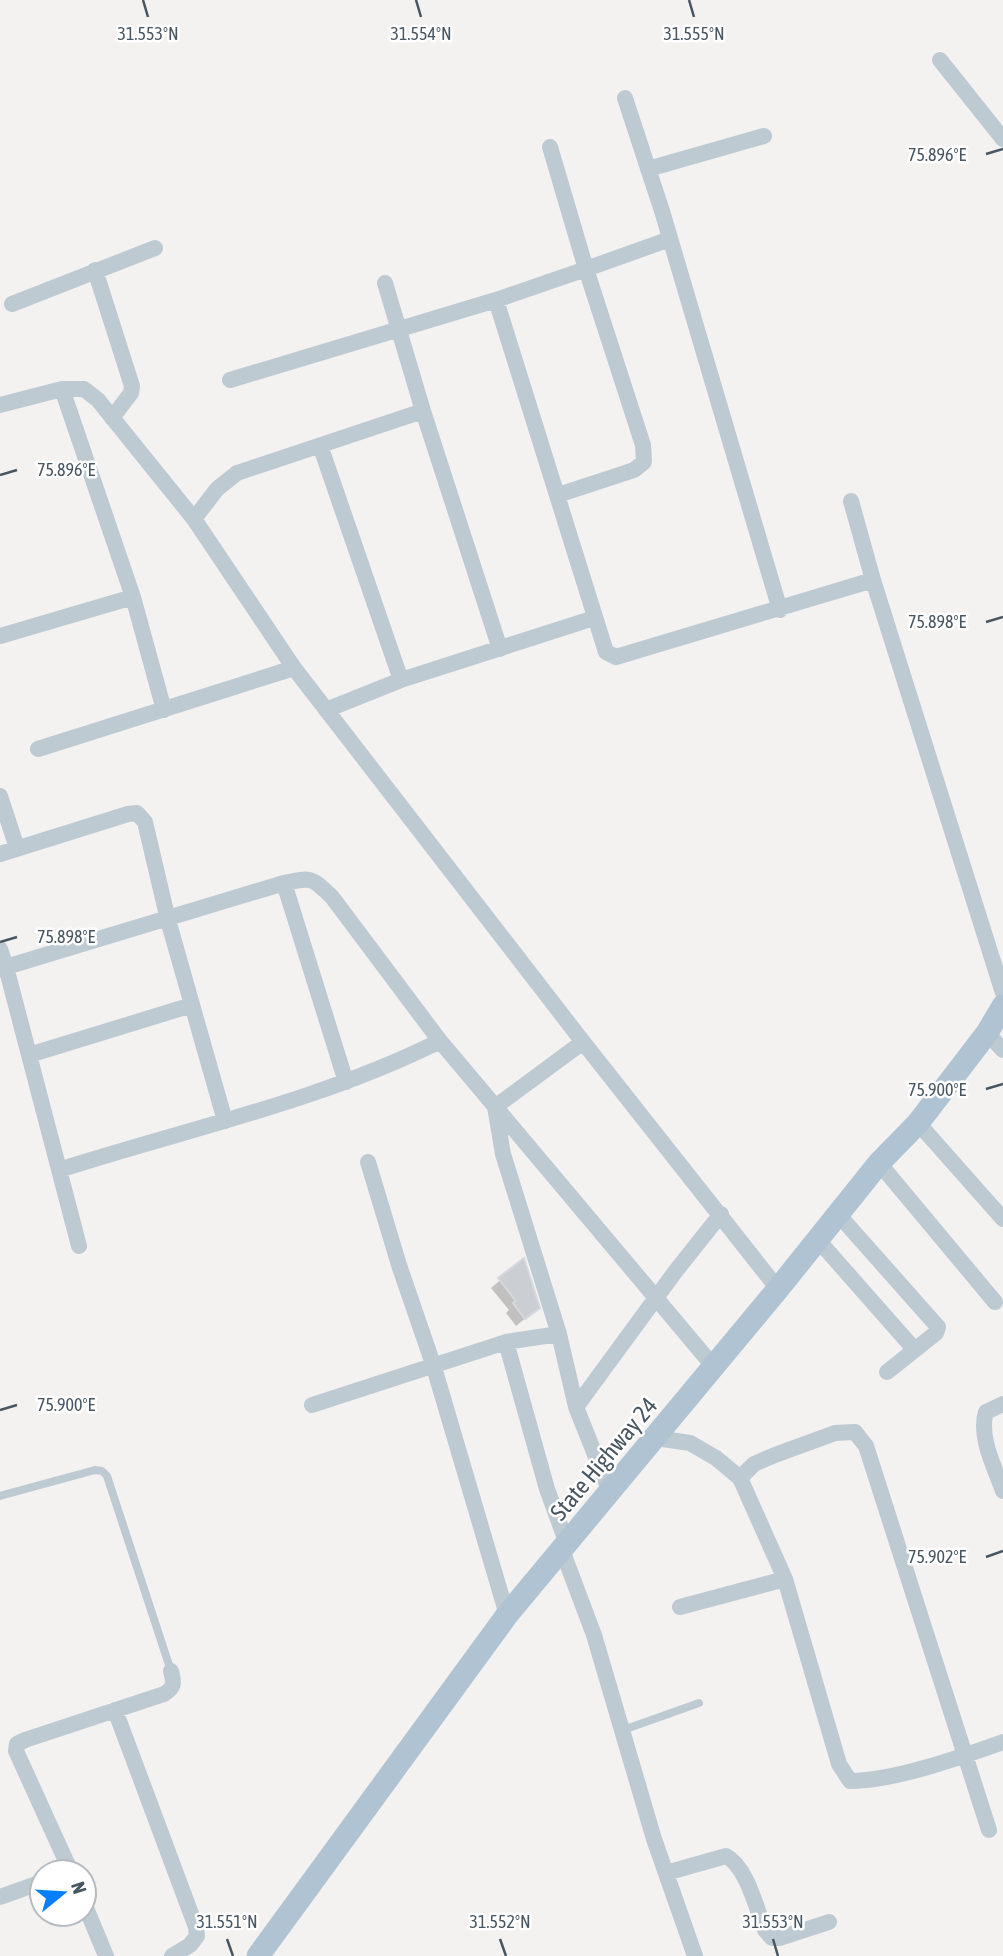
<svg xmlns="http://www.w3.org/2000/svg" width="1003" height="1956" font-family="'Asap Condensed',sans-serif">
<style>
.shadow{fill:#0003}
.building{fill:#cbcfd4;stroke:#d5d8dd;stroke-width:2}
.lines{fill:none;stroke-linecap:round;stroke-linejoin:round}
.lane{stroke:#becad2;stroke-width:8}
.street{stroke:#becad2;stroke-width:16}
.primary{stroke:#afc3d2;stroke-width:23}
.ticks{fill:none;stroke:#475661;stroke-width:2.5}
.labels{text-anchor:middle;stroke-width:5;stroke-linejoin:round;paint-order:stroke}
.street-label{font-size:24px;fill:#475661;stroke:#fff}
.ticks-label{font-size:18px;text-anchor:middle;fill:#475661;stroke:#fff;stroke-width:5;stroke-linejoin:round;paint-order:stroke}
</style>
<rect width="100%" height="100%" fill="#f4f1f1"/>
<path class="shadow" d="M523 1261 538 1308 516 1326 506 1313 509 1310 491 1288Z"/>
<path class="building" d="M524 1258 540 1308 525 1319 513 1303 516 1301 498 1278Z"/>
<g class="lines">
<path class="lane" d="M0 1496 95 1470 102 1471 107 1476 171 1671
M623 1730 699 1703"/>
<path class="street" d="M940 60 1003 139
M625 98 662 211 780 610
M550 147 586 269 670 239
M648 169 764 136
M95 270 132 386 131 393 112 418
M385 283 423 411 500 649
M496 300 586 269 643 445 644 462 634 470 558 495
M12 304 155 248
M230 380 496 300 606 652 616 657 873 580
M62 389 133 597 164 710
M0 405 62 389H84L98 400 194 519 294 668 583 1042 778 1289
M320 445 401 680
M851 501 873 580 1003 993
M194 519 217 489 237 473 423 411
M0 636 133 597
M326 710 401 680 594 618
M38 749 294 668
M0 796 17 848
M0 854 128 814 137 813 145 822 168 920 225 1121
M284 883 346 1082
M0 949 6 967 0 969
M987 1033 1003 1050
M583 1042 495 1107 503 1154 559 1334 576 1407 610 1492
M29 1055 192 1005
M918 1123 1003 1219
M368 1162 399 1265 433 1364 507 1615
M879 1163 995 1302
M59 1170C187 1129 320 1101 440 1041
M837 1213 938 1327 936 1333 887 1372
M818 1240 914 1349
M79 1246 6 967 284 883C312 877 311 877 332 897L440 1041 714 1367
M506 1342 547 1489 567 1544
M1003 1404 986 1412C978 1436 995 1468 1003 1491
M312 1405 506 1342 559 1334
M576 1407 675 1272 721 1214
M656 1438 690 1443 716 1458 740 1478 785 1579 839 1764 850 1781C894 1781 961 1757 1003 1742
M740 1478 754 1464 775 1455 835 1433 855 1432 866 1446 989 1830
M562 1550 594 1635 654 1839 695 1956
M680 1607 785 1579
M115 1710 196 1927 197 1936 190 1945 172 1956
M71 1872 16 1751 17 1744 25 1740 164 1694C175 1687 174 1683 171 1671
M666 1873 726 1856C747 1867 756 1908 765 1930L772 1938H780L829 1922
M0 1897 42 1882
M84 1903 106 1956"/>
<path class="primary" d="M258 1956 507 1615 778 1289 879 1163 918 1123 987 1033 1003 1006"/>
</g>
<path class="ticks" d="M143 0 148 17M416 0 421 17M689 0 694 17M986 154 1003 149M0 475 17 470M986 622 1003 617M0 942 17 937M986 1089 1003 1084M0 1410 17 1405M986 1557 1003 1551M227 1939 233 1956M500 1939 506 1956M773 1939 778 1956"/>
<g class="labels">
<g class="street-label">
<text transform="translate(604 1459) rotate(-50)" y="8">State Highway 24</text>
</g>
</g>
<g class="ticks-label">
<text x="148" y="40">31.553°N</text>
<text x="421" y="40">31.554°N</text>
<text x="694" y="40">31.555°N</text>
<text x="937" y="161">75.896°E</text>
<text x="66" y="476">75.896°E</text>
<text x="937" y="628">75.898°E</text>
<text x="66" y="943">75.898°E</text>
<text x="937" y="1096">75.900°E</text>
<text x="66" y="1411">75.900°E</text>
<text x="937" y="1563">75.902°E</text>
<text x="227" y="1928">31.551°N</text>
<text x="500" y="1928">31.552°N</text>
<text x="773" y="1928">31.553°N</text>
</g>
<g transform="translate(63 1893) rotate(72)"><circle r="33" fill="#ffffff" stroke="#b5bbc0" stroke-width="2"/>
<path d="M0-5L12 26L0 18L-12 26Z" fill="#0680f9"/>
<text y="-10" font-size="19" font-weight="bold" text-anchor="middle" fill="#475661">N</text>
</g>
</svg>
